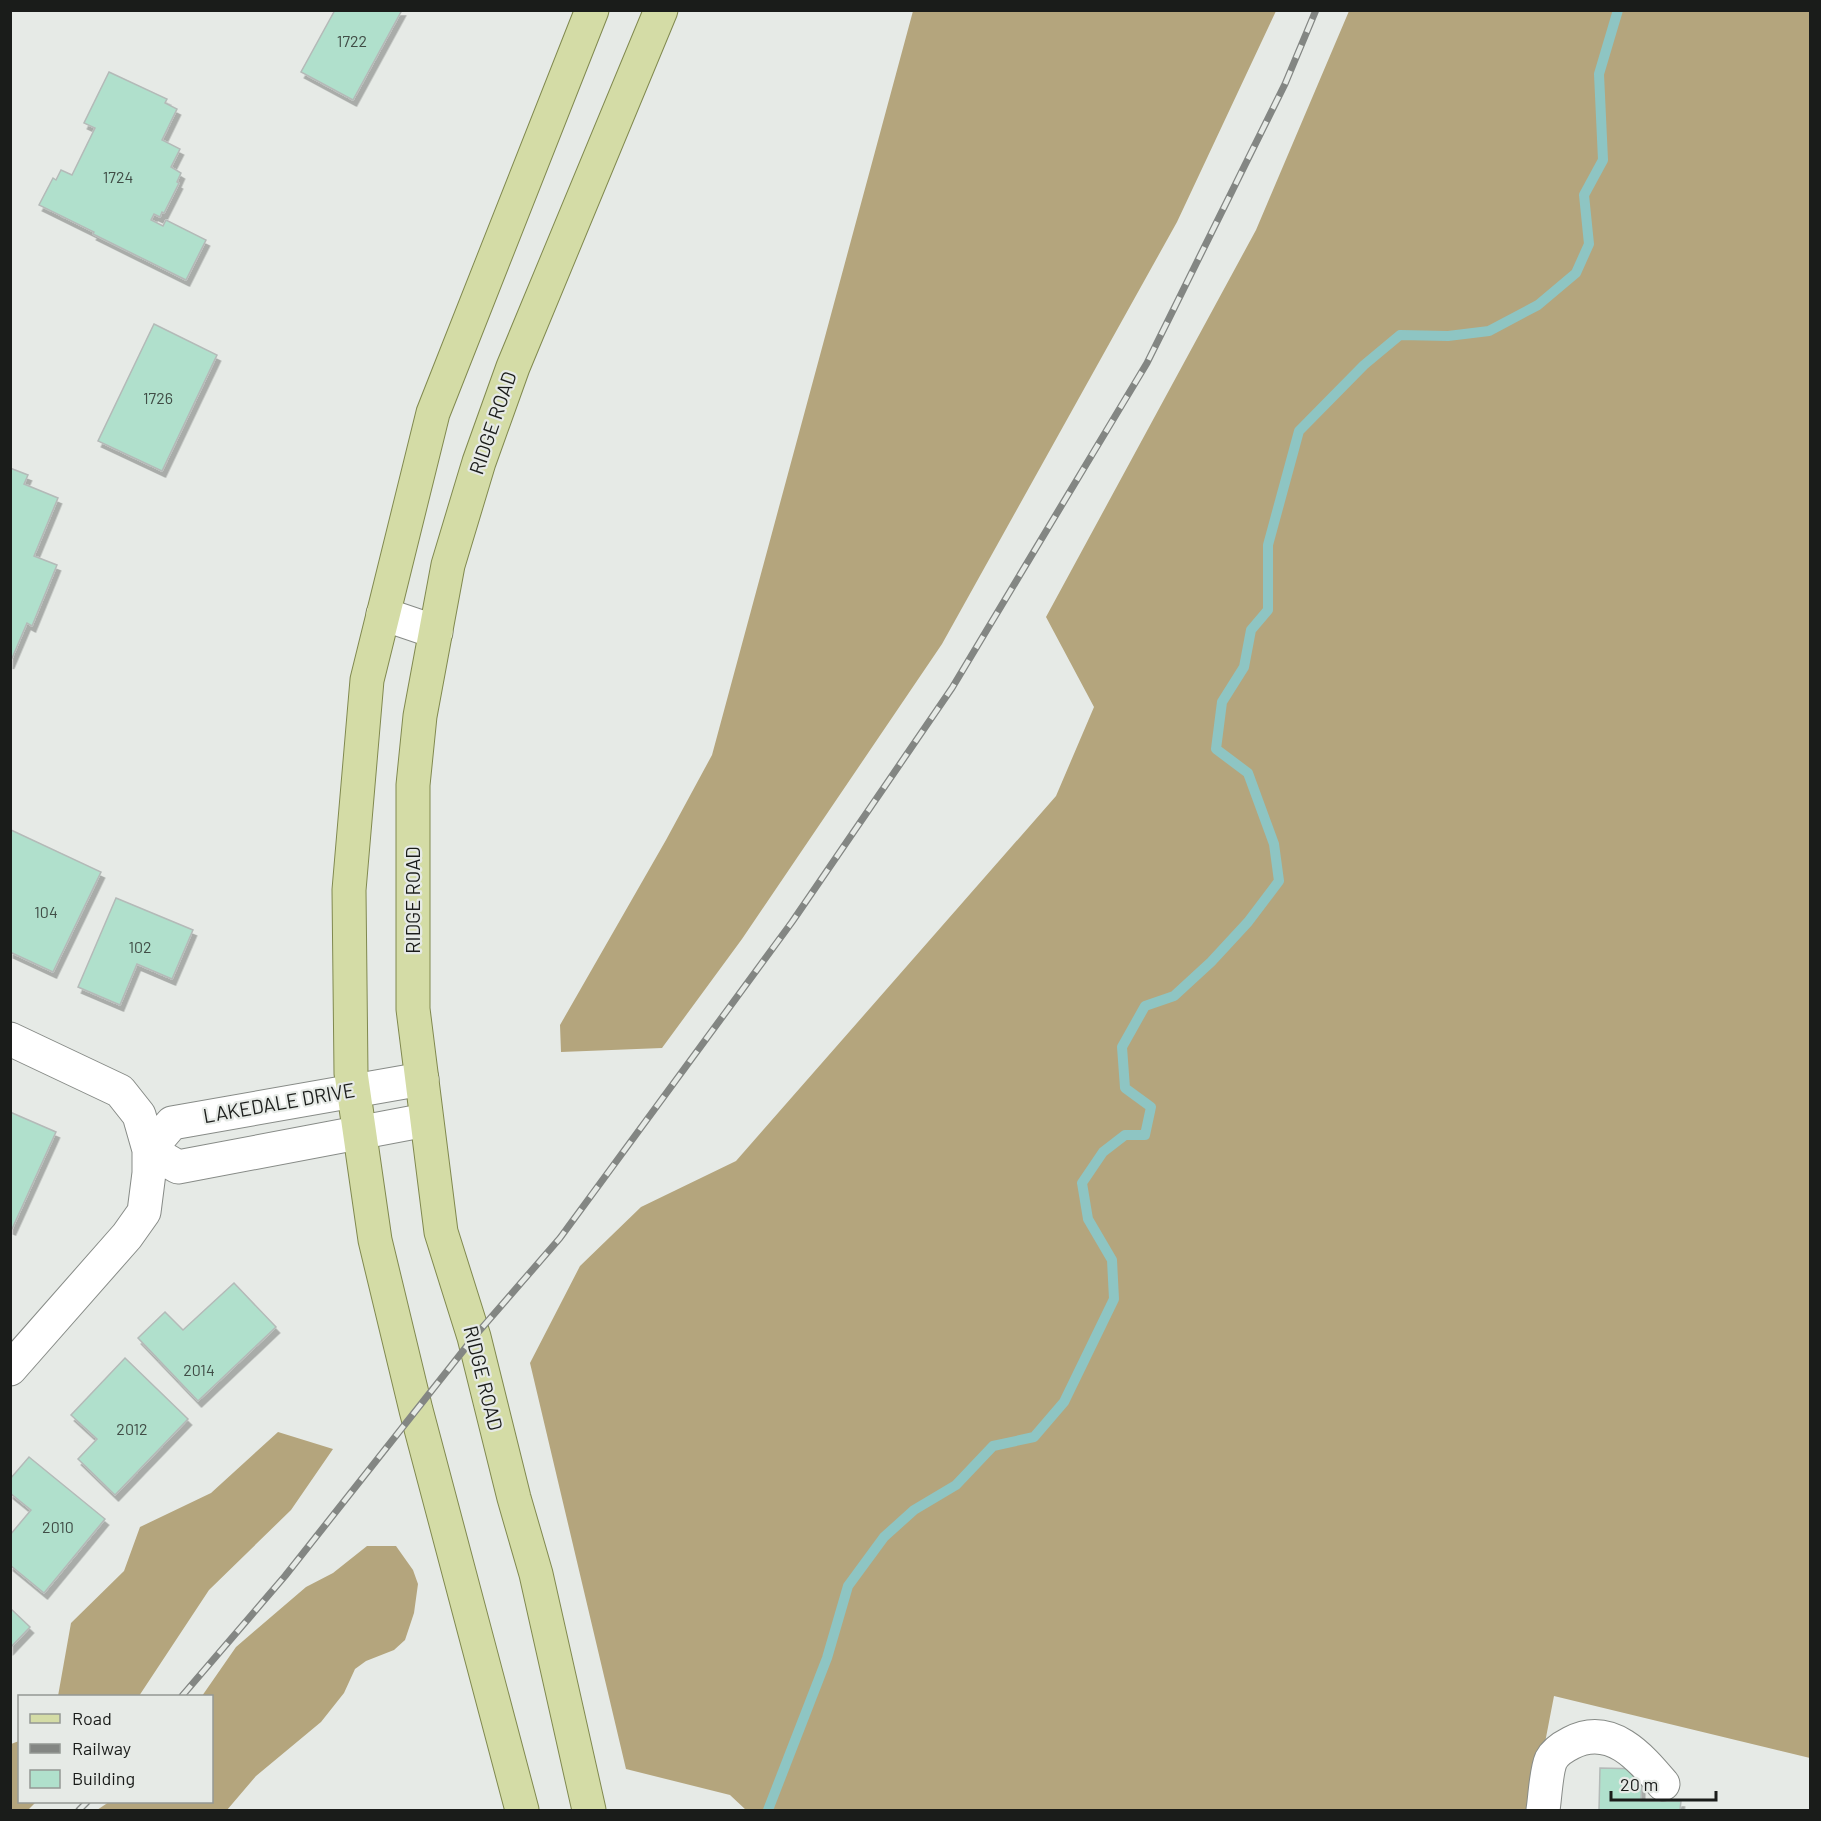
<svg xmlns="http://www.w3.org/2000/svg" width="1821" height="1821" font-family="Barlow,sans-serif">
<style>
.forest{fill:#b4a57d}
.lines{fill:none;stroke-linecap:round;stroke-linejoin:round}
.stream{stroke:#8ec5c3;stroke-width:10}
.building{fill:#b0e0cc;stroke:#b4bab8;stroke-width:1.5;filter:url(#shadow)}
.minor-casing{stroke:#878b87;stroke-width:35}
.major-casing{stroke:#80894f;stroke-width:35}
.minor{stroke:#fff;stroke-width:33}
.major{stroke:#d4dca6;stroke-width:33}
.rail-casing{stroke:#838683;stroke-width:7}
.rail{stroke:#e6eae6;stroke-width:4.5;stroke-dasharray:14;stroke-linecap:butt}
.labels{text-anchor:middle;stroke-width:4.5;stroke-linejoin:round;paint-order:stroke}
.number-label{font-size:16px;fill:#404d46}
.street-label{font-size:20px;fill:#1a1c1a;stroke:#e6eae6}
</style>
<defs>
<filter id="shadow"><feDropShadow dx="3.5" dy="6" stdDeviation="0" flood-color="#0004"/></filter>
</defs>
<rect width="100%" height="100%" fill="#e6eae6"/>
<path class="forest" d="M913 11H1276L1177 222 942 644 742 939 662 1048 561 1052 560 1025 666 840 712 755Z
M1349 11H1810V1558L1809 1566 1810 1568V1758L1554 1696 1532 1810H746L730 1795 626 1769 530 1363 580 1266 641 1207 736 1161 1056 796 1094 707 1046 617 1256 230Z
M278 1432 333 1449 291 1510 209 1590 139 1696H58L71 1623 124 1571 140 1527 211 1493Z
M367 1546H396L413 1570 418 1584 414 1613 405 1640 394 1650 366 1661 355 1669 344 1693 321 1722 256 1776 227 1810H97L109 1802H212V1696H202L236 1647 306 1587 333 1573Z
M19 1741 20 1802H36L28 1810H11V1744Z"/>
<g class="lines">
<path class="stream" d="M768 1810 827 1658 848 1586 884 1537 914 1510 956 1485 993 1446 1034 1437 1064 1402 1114 1299 1112 1260 1088 1219 1082 1183 1103 1152 1125 1135H1145L1151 1107 1125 1088 1122 1047 1145 1006 1174 996 1211 962 1248 922 1279 881 1274 844 1248 773 1216 749 1222 702 1244 667 1251 630 1268 610V545L1299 431 1364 365 1400 335 1448 336 1489 331 1538 305 1576 273 1589 244 1584 195 1603 160 1599 74 1618 10"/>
</g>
<path class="building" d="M335 10H402L353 100 301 72Z
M109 72 167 99 165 103 177 109 162 140 180 149 171 167 181 173 177 182 179 183 164 213 162 212 160 217 154 214 151 220 163 226 166 220 206 240 186 280 93 234 94 232 39 205 53 178 56 180 61 170 72 175 95 128 84 123Z
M154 324 217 355 162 471 98 441Z
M10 468 28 475 24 484 58 498 34 556 57 565 32 626 27 623 10 663Z
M11 830 101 872 53 972 10 952Z
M116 898 193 930 172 979 137 964 120 1005 78 987Z
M10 1112 56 1132 12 1229 10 1228Z
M234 1283 276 1327 198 1401 138 1338 165 1312 183 1330Z
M125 1358 188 1419 115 1495 78 1459 97 1439 71 1415Z
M29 1457 105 1519 44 1593 10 1565V1535L31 1510 10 1493V1479Z
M10 1608 30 1627 10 1648Z
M1600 1768 1642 1769 1641 1801H1681L1680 1810H1599Z"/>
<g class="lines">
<defs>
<path id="minor" d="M383 614 436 632
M10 1039 120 1091 139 1115 149 1150V1173L144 1212 127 1236 10 1369
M149 1150 172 1123 422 1079
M149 1150 178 1167 426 1120
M1543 1810C1545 1798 1546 1771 1551 1760 1555 1752 1563 1747 1571 1743 1611 1722 1641 1758 1663 1784"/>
<path id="major" d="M522 1810 416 1410 375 1240 351 1073 349 890 367 680 433 413 592 10
M589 1810 536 1574 514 1498 474 1337 441 1232 413 1009V785L420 716 448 565 479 462 513 367 661 10"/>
</defs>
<use href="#minor" class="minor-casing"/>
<use href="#major" class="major-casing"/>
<use href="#minor" class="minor"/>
<use href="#major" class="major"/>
<defs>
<path id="rail" d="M182 1696 285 1576 474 1337 560 1238 792 922 952 688 1147 363 1285 84 1316 10
M79 1810 87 1802"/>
</defs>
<use href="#rail" class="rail-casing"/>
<use href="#rail" class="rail"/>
</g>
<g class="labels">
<g class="number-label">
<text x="352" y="47">1722</text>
<text x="118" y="183">1724</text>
<text x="158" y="404">1726</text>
<text x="46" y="918">104</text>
<text x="140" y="953">102</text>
<text x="199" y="1376">2014</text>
<text x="132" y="1435">2012</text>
<text x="58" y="1533">2010</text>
</g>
<g class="street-label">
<text transform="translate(493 423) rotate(-71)" y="7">RIDGE ROAD</text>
<text transform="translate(413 900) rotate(-90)" y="7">RIDGE ROAD</text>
<text transform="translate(279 1103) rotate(-10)" y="7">LAKEDALE DRIVE</text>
<text transform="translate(483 1378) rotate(76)" y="7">RIDGE ROAD</text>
</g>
</g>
<rect width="1821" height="1821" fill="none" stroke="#1a1c1a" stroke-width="24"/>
<rect x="18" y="1695" width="195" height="108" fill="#e6eae6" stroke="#949894" stroke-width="1.5"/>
<rect x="30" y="1714" width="30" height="9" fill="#d4dca6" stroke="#949894" stroke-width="1.5"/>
<text x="72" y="1725" font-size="18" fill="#1a1c1a">Road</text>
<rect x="30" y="1744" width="30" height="9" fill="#838683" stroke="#949894" stroke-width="1.5"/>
<text x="72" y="1755" font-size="18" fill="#1a1c1a">Railway</text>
<rect x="30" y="1770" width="30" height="18" fill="#b0e0cc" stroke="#949894" stroke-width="1.5"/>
<text x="72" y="1785" font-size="18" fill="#1a1c1a">Building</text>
<path d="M1611 1791v9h105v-9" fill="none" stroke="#1a1c1a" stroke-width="3"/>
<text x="1620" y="1791" font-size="18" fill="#1a1c1a" stroke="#e6eae6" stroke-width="4.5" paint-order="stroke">20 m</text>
</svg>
